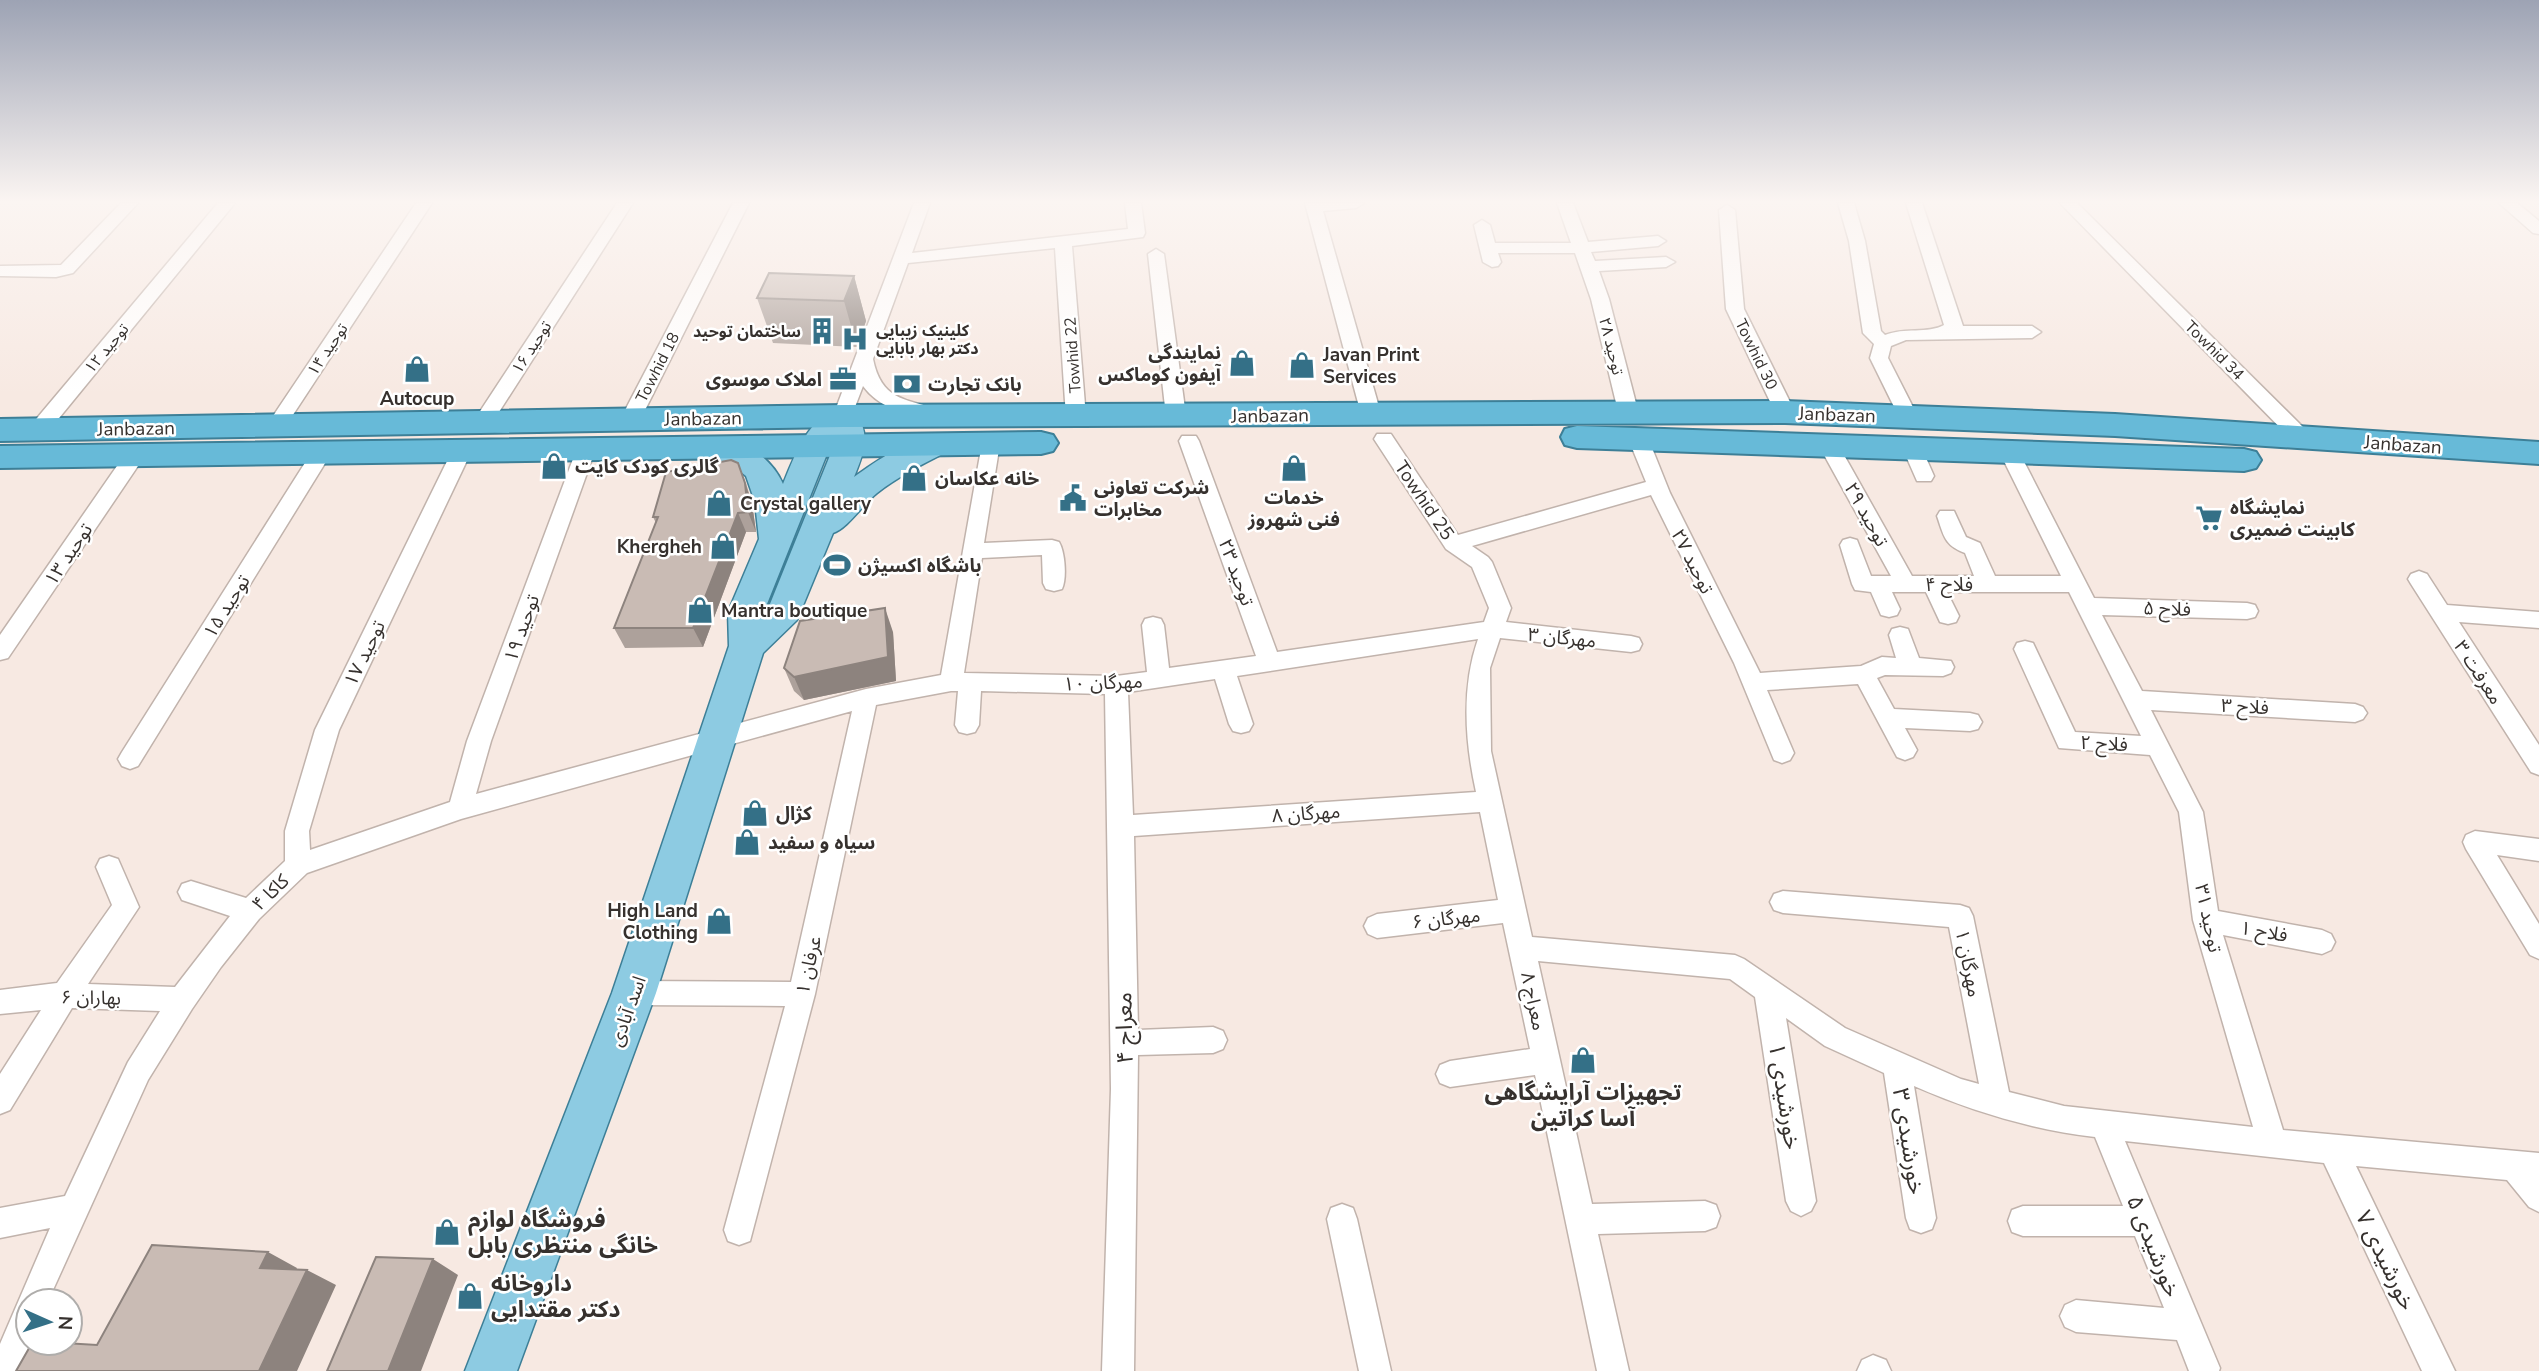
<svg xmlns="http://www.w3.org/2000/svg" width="2539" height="1371" font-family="'Nunito Sans','Noto Sans Arabic',sans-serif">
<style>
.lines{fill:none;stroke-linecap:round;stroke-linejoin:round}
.minor-casing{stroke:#c1b3ac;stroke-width:3}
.primary-casing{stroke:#3d7f97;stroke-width:3}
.trunk-casing{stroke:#3d7f97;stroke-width:4}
.minor{fill:#fff;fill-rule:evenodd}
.primary{fill:#8dcbe2;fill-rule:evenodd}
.trunk{fill:#67bad8;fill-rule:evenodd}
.wall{fill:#ada19b}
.shaded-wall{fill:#8d837e}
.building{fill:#c9bbb4;stroke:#8d837e;stroke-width:2}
.labels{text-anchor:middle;stroke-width:5;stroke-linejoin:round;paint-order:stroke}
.far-poi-label{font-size:16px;font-weight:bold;fill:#36312e;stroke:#fff;text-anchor:start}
.far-street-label{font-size:16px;fill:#36312e;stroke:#fff}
.poi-label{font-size:19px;font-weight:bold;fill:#36312e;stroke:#fff;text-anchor:start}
.street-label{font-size:19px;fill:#36312e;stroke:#fff}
.near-street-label{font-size:23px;fill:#36312e;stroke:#fff}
.near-poi-label{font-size:23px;font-weight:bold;fill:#36312e;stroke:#fff;text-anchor:start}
</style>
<rect width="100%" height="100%" fill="#f7e9e2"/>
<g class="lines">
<defs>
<path id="minor" d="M121 203H138L73 273 56 277 0 276V266L61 265Z
M218 203H235L46 434H32L29 429 32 424Z
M416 203H432L283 430H269L266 426 269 422Z
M617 203H633L490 426H476L473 422Z
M733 203H749L640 420 637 424H623L620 420Z
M914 203H930L912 253 1128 229 1125 203H1141L1145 233 1143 237 1072 246 1086 417 1083 421H1069L1066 417 1055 248 908 263 873 359C881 399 903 399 938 409L941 413 938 417 931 419C905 413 880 409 863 386L850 420H836L833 416Z
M1305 203H1364L1356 208 1323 211 1381 414 1378 418H1364L1361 414Z
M1557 203H1573L1588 242 1658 236 1666 241 1658 246 1591 252 1595 261 1666 257 1675 262 1666 267 1599 271 1609 299 1638 411 1635 415H1621L1618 411 1591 299 1575 253H1498L1501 262 1498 266 1492 267 1483 262 1474 225 1482 220 1490 225 1495 243H1571Z
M1838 203H1854L1865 241 1881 331 1885 335C1904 327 1928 334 1944 325L1906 203H1922L1963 326H2032L2041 332 2032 338 1906 340 1891 346 1888 358 1918 417 1915 421H1901L1870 358 1874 344 1863 333 1849 241Z
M2060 203H2077L2309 433 2312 438 2309 443H2295Z
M2499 203H2517L2539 221V234L2533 233Z
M1727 205 1735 210 1744 309 1795 412 1792 416H1778L1775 412 1726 309 1719 210Z
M1156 249 1164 254 1186 416 1183 420H1169L1166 416 1148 254Z
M1638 432 1645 433 1648 438 1670 493 1760 673 1861 666 1882 657 1896 658 1889 635 1892 629 1900 627 1908 629 1919 658 1951 661 1954 667 1951 673 1943 676 1885 675 1877 678 1894 709 1970 713 1978 715 1982 722 1978 729 1970 731 1905 728 1917 750 1913 757 1905 760 1897 757 1858 684 1767 690 1794 753 1790 760 1782 763 1774 760 1734 663 1651 495 1472 546 1488 557 1492 562 1511 608 1506 622 1631 636 1639 638 1642 644 1639 650 1631 652 1500 638 1490 668 1491 751 1532 937 1735 955 1744 959 1845 1028 1961 1079 1979 1084 1949 927 1783 913 1774 910 1770 902 1774 894 1783 891 1960 905 1969 908 1973 916 2009 1092 2064 1106 2253 1127 2193 920 2179 812 2150 755 2059 748 2014 649 2017 643 2025 641 2033 643 2075 732 2141 736 2069 592H1947L1959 616 1956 622 1948 624 1940 622 1926 592H1892L1900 609 1897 615 1889 617 1881 615 1871 592 1855 590 1852 584 1840 545 1843 540 1850 538 1857 540 1871 576H1891L1818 444 1821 439H1835L1912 576H1974L1965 553C1944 545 1944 536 1937 516L1940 511H1954L1966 537 1980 543 1995 576H2061L1999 451 2002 446H2016L2094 598 2247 603 2255 605 2258 611 2255 617 2247 619 2102 615 2142 691 2355 704 2363 707 2367 713 2363 719 2355 722 2151 710 2203 812 2218 911 2322 930 2331 934 2335 942 2331 950 2322 954 2223 935 2283 1130 2539 1153V1212L2529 1207 2507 1180 2356 1166 2455 1371H2422L2324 1163 2125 1141 2220 1368 2219 1371H2189L2177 1340 2076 1332 2065 1327 2060 1316 2065 1305 2076 1300 2164 1308 2135 1236H2023L2012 1232 2008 1221 2012 1210 2023 1206H2123L2095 1137C2033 1130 1971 1111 1914 1086L1936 1218 1932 1229 1921 1233 1910 1229 1906 1218 1884 1073 1825 1046 1786 1018 1816 1201 1811 1211 1801 1216 1791 1211 1786 1201 1755 997 1730 979 1538 961 1592 1204 1705 1201 1716 1205 1720 1216 1716 1227 1705 1231 1598 1234 1629 1371H1597L1535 1075 1450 1087 1440 1083 1436 1074 1440 1065 1450 1061 1530 1049 1503 923 1377 938 1368 934 1364 926 1368 918 1377 914 1498 900 1480 812 1134 836 1138 1030 1213 1027 1223 1031 1227 1040 1223 1049 1213 1053 1138 1055 1134 1371H1102L1111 1089 1105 694 981 691 979 725 975 732 967 734 959 732 955 725 958 691H951L876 705 815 994 750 1241 739 1245 728 1241 724 1230 785 1006 634 1005 625 1002 621 993 625 984 634 981 791 982 852 711 461 819 307 873 259 919 221 967 192 1009 148 1080 48 1301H28V1343H32L21 1371H0V1344L50 1228 0 1238V1208L65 1196 128 1062 160 1011 72 1008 10 1110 0 1114V1074L41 1010 0 1014V990L57 983 112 905 96 867 100 859 109 856 118 859 139 907 88 984 175 987 230 916 182 900 178 892 182 884 191 881 246 898 285 861V831L315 730 455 445H469L472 450 339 730 309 831 310 850 450 802 467 741 579 443H593L596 448 491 741 476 794 866 689 941 675 983 438H997L1000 443 984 543 1052 540 1059 542C1065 552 1067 578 1062 589L1054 591 1046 589 1043 583 1042 555 982 558 964 673 1116 676 1147 672 1142 625 1145 619 1153 617 1161 619 1164 625 1169 668 1256 656 1179 441 1182 436H1196L1199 441 1277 652 1484 622 1489 608 1472 567 1446 549 1374 439 1377 434H1391L1458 535 1646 482 1628 438 1631 433ZM1478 639C1461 688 1465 742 1476 792L1133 815 1128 692 1215 679 1229 724 1233 731 1241 733 1249 731 1253 724 1237 676Z
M1912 440 1919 442 1934 476 1931 481H1917L1902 447 1905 442Z
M322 445 329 447 332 452 138 766 130 769 122 766 118 759 122 752 315 447Z
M135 448 142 450 145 455 142 460 8 658 0 660V635L128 450Z
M2419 571 2427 574 2447 605 2539 612V628L2459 622 2539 745V775L2531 772 2411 584 2408 579 2411 574Z
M2475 831 2539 839V861L2497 855 2539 924V959L2530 955 2466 849 2463 842 2466 835Z
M1342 1204 1353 1208 1357 1219 1391 1371H1359L1327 1219 1331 1208Z
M1873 1355 1886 1360 1891 1371H1857L1862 1360Z"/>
<path id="primary" d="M843 406 854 409C871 435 865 450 854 477 876 461 922 429 949 437L954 444 949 451C924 463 899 476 877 493 864 503 847 529 833 533L797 620 763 653 656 993 517 1371H465L612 993 729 646 728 612 759 539 755 502 746 476 736 468 703 453 698 446 703 439C733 430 771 456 783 484 795 455 809 415 843 406ZM835 443 770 604 765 609 829 449Z"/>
<path id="trunk" d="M1785 401 2115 414 2539 442V464L2115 436 1785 423 843 427 0 441V419L843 405Z
M1577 426 2244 449 2256 452 2261 460 2256 468 2244 471 1577 448 1565 445 1561 437 1565 429Z
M1041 432 1053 435 1058 443 1053 451 1041 454 0 468V446Z"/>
</defs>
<use href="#minor" class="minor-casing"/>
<use href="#primary" class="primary-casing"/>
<use href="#trunk" class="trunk-casing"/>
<use href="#minor" class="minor"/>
<use href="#primary" class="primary"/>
<use href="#trunk" class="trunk"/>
</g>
<path class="wall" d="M854 276 866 321 857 347 773 343 757 298Z
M746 483 752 503 756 532H746L703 647 625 648 614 628 656 523 653 517Z
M893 632 896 681 804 700 794 691 784 668Z"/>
<path class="shaded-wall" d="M854 276 866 321 857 347 844 301Z
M738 463 752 503 756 532 748 512Z
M738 513 746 532 703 647 693 628Z
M885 608 893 632 896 681 804 700 794 677Z
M268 1252 297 1268 290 1283 260 1268Z
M433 1259 458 1275 421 1371H388Z
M307 1270 336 1285 297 1371H259Z"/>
<path class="building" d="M769 273 854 276 844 301 757 298Z
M731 460 738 463 745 483 748 512 738 513 693 628H614L658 517H653L666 472Z
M885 608 888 657 794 677 784 668 800 621Z
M152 1245 268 1252 260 1268 307 1270 259 1371H16L32 1343H64L97 1345Z
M376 1257 433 1259 388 1371H327Z"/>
<linearGradient id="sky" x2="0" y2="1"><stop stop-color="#9da3b4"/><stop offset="0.51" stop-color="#fbf5f2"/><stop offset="1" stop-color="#fbf5f2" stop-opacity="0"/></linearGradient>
<rect width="2539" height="395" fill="url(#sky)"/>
<defs>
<symbol id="building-bare" viewBox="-9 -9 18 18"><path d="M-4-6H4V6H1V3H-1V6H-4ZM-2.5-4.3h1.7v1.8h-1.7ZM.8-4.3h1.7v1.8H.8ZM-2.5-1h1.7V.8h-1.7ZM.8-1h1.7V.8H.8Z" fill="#347087" stroke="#fff" stroke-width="2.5" paint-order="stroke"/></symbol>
<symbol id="hospital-bare" viewBox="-9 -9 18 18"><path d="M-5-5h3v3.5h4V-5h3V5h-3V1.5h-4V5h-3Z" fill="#347087" stroke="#fff" stroke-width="2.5" paint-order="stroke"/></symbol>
<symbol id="shop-bare" viewBox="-9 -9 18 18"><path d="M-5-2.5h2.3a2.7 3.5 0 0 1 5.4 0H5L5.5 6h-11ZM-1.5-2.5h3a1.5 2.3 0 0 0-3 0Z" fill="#347087" stroke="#fff" stroke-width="2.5" paint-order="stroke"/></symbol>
<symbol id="office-bare" viewBox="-9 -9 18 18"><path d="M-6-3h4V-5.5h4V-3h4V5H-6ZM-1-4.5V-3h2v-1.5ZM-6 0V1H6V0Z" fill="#347087" stroke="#fff" stroke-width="2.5" paint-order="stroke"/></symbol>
<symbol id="bank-bare" viewBox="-9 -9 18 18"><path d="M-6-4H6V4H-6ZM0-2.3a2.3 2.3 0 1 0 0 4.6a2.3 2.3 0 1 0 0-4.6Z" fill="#347087" stroke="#fff" stroke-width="2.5" paint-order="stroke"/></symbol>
<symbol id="civic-bare" viewBox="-9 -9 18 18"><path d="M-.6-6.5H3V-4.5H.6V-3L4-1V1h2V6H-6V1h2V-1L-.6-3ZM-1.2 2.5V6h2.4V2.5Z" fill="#347087" stroke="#fff" stroke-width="2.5" paint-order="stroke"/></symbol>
<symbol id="supermarket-bare" viewBox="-9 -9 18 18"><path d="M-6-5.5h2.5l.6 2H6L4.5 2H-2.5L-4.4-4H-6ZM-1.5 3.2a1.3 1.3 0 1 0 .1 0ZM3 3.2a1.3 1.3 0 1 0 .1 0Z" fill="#347087" stroke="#fff" stroke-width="2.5" paint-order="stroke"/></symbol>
<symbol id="stadium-bare" viewBox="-9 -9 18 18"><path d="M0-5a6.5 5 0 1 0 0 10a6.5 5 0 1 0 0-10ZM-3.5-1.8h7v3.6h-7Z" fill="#347087" stroke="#fff" stroke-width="2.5" paint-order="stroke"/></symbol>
</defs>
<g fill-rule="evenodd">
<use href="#building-bare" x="803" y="312" width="38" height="38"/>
<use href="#hospital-bare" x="836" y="320" width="38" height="38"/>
<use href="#shop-bare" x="1223" y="344" width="38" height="38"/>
<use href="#shop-bare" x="1283" y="346" width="38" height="38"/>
<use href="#shop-bare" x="398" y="350" width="38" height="38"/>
<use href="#office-bare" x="824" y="360" width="38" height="38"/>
<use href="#bank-bare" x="888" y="365" width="38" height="38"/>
<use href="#shop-bare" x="535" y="447" width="38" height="38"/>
<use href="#shop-bare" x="1275" y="449" width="38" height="38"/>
<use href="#shop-bare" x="895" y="459" width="38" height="38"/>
<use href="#civic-bare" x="1054" y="479" width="38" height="38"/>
<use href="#shop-bare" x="700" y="484" width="38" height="38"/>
<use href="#supermarket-bare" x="2190" y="499" width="38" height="38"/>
<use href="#shop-bare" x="704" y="527" width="38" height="38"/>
<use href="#stadium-bare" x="818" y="546" width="38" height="38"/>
<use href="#shop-bare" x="681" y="591" width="38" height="38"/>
<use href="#shop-bare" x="736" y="794" width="38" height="38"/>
<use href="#shop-bare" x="728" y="823" width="38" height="38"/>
<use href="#shop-bare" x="700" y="902" width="38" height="38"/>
<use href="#shop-bare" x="1564" y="1041" width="38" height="38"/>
<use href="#shop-bare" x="428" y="1213" width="38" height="38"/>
<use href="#shop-bare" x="451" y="1277" width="38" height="38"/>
</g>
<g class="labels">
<g class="far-poi-label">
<text x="876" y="336">کلینیک زیبایی<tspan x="876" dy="18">دکتر بهار بابایی</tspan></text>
<text x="801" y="337" text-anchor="end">ساختمان توحید</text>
</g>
<g class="far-street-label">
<text transform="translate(1612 346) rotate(76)" y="6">توحید ۲۸</text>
<text transform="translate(531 347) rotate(-57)" y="6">توحید ۱۶</text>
<text transform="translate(106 348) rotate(-50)" y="6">توحید ۱۲</text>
<text transform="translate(327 349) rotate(-56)" y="6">توحید ۱۴</text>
<text transform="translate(2215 350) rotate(45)" y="6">Towhid 34</text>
<text transform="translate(1757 354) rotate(64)" y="6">Towhid 30</text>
<text transform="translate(1072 355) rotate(-94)" y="6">Towhid 22</text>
<text transform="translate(657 367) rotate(-63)" y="6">Towhid 18</text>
</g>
<g class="poi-label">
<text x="1221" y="359" text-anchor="end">نمایندگی<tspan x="1221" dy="22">آیفون کوماکس</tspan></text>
<text x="1323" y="361">Javan Print<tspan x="1323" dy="22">Services</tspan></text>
<text x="822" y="386" text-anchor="end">املاک موسوی</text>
<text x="928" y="391">بانک تجارت</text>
<text x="417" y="405" text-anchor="middle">Autocup</text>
<text x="575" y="473">گالری کودک کایت</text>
<text x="935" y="485">خانه عکاسان</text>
<text x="1094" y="494">شرکت تعاونی<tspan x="1094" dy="22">مخابرات</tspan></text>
<text x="1294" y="504" text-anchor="middle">خدمات<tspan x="1294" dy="22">فنی شهروز</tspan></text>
<text x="740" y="510">Crystal gallery</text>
<text x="2230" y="514">نمایشگاه<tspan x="2230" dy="22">کابینت ضمیری</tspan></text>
<text x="702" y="553" text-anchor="end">Khergheh</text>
<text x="858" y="572">باشگاه اکسیژن</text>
<text x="721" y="617">Mantra boutique</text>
<text x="776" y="820">کژال</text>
<text x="768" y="849">سیاه و سفید</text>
<text x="698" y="917" text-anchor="end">High Land<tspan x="698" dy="22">Clothing</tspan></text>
</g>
<g class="street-label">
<text transform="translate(1837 414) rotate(2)" y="7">Janbazan</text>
<text transform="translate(1270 415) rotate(-1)" y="7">Janbazan</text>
<text transform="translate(703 418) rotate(-1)" y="7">Janbazan</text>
<text transform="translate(136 428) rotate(-1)" y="7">Janbazan</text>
<text transform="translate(2403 444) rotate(4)" y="7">Janbazan</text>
<text transform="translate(1425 500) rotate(56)" y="7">Towhid 25</text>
<text transform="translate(1867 514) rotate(61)" y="7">توحید ۲۹</text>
<text transform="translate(68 554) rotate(-56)" y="7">توحید ۱۳</text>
<text transform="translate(1693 561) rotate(63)" y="7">توحید ۲۷</text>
<text transform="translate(1237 572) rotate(70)" y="7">توحید ۲۳</text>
<text x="1949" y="591">فلاح ۴</text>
<text transform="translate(226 606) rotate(-58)" y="7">توحید ۱۵</text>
<text transform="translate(2167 608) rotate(2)" y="7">فلاح ۵</text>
<text transform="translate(521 628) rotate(-70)" y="7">توحید ۱۹</text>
<text transform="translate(1562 637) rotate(6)" y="7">مهرگان ۳</text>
<text transform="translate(364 653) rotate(-64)" y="7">توحید ۱۷</text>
<text transform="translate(2479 672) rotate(57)" y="7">معرفت ۳</text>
<text transform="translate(1103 682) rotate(-2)" y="7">مهرگان ۱۰</text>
<text transform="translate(2245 706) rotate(3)" y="7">فلاح ۳</text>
<text transform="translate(2104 743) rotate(3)" y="7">فلاح ۲</text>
<text transform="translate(1306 813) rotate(-4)" y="7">مهرگان ۸</text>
<text transform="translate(270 892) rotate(-44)" y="7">کاکا ۴</text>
<text transform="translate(1446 918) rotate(-6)" y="7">مهرگان ۶</text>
<text transform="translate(2209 918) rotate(78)" y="7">توحید ۳۱</text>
<text transform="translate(2264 931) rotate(10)" y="7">فلاح ۱</text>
<text transform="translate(1969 963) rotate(79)" y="7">مهرگان ۱</text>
<text transform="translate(808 965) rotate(-77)" y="7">عرفان ۱</text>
<text transform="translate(91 997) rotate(1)" y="7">بهاران ۶</text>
<text transform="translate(1534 1001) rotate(78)" y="7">معراج ۸</text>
<text transform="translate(627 1011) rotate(-70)" y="7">اسد آبادی</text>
</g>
<g class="near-street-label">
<text transform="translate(1124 1028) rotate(-91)" y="8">معراج ۴</text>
<text transform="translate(1785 1096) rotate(81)" y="8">خورشیدی ۱</text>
<text transform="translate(1909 1141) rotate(81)" y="8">خورشیدی ۳</text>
<text transform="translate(2154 1246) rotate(68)" y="8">خورشیدی ۵</text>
<text transform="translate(2386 1260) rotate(64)" y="8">خورشیدی ۷</text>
</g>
<g class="near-poi-label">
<text x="1583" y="1100" text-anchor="middle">تجهیزات آرایشگاهی<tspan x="1583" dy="26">آسا کراتین</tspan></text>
<text x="468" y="1227">فروشگاه لوازم<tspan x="468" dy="26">خانگی منتظری بابل</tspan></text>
<text x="491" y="1291">داروخانه<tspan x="491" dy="26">دکتر مقتدایی</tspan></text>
</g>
</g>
<g transform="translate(49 1322) rotate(93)"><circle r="33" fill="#ffffff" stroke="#afadab" stroke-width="2"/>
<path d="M0-5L12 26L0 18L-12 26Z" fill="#347087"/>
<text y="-10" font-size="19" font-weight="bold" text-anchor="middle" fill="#36312e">N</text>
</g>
</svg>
